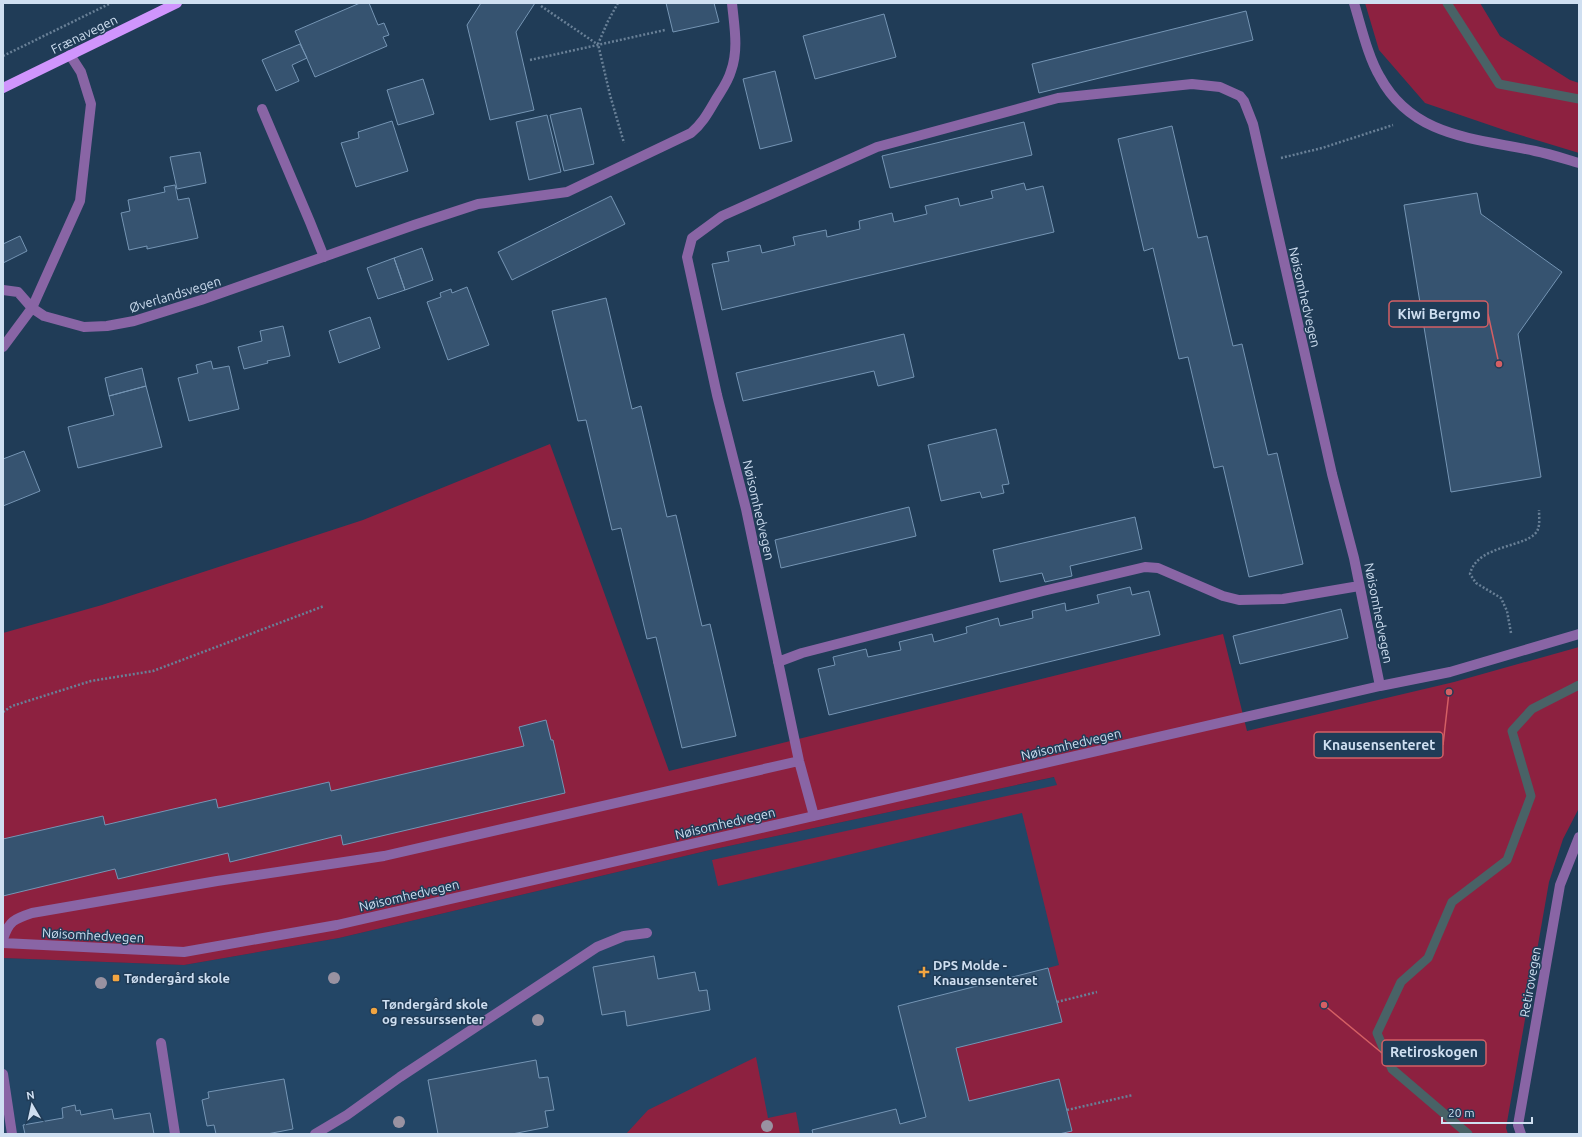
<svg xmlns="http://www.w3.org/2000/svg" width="1582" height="1137" font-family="Ubuntu,sans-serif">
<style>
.built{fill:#234666}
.green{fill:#8d2140}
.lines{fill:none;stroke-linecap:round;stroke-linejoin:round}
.stream{stroke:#496266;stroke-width:9}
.building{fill:#365370;stroke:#7595b4}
.path{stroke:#698097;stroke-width:2.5;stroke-dasharray:2 2;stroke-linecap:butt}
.minor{stroke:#8965a5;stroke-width:10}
.major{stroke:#d095fd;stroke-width:10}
.tree{fill:#9992a1}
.poi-dot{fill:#f2a541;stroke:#203c57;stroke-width:1.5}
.labels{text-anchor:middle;stroke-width:3;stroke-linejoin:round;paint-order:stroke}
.street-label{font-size:13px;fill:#cfdff1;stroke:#203c57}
.poi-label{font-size:13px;font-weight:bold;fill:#cfdff1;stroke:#203c57;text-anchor:start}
.leader{fill:none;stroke:#d45f64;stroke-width:1.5}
.callout-dot{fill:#d45f64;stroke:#203c57;stroke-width:1.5}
.callout{fill:#203c57;stroke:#d45f64;stroke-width:1.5}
.callout-label{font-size:14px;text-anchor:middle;font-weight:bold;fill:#cfdff1}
</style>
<rect width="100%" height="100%" fill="#203c57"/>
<path class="built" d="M1055 777 1159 1134H3V958L184 965 339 938 710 850Z"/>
<path class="green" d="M1365 3H1480L1500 36 1570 80 1579 83V153L1510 132 1425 103 1379 50Z
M550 444 669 771 1223 634 1247 731 1454 682 1579 647V808L1563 839 1549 882 1506 1128 1508 1134H1059L1072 1130 1059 1079 969 1101 956 1048 1062 1022 1048 968 1059 965 1022 813 718 886 712 860 1057 785 1054 777 710 850 339 938 184 965 3 958V633L102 605 363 520Z
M756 1057 768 1118 796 1112 800 1134H626L648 1110Z"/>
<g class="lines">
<path class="stream" d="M1447 3 1499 84 1579 99
M1468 1134 1392 1069 1377 1033 1401 982 1428 958 1452 902 1507 860 1531 796 1512 731 1532 709 1579 685"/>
</g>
<path class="building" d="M360 3H369L378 25 384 23 389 35 383 37 387 46 315 77 295 31Z
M481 3H535L516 32 534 110 490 120 467 25Z
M666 3H714L719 22 673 32Z
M1246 11 1253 40 1039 93 1032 64Z
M884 14 896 57 815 79 803 36Z
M300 44 307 58 292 65 299 81 276 91 262 60Z
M775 71 792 141 760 149 743 79Z
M423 79 434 114 398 125 387 90Z
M581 108 594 164 564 171 550 115Z
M547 115 561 172 529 180 516 122Z
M392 121 408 171 356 187 341 143 359 138 358 132Z
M1024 122 1032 155 890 188 882 156Z
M1172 126 1198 238 1207 236 1233 346 1242 344 1268 455 1277 453 1303 564 1249 577 1223 466 1214 468 1188 357 1179 359 1153 248 1144 251 1118 139Z
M200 152 206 183 177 189 170 157Z
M1024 183 1026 190 1043 186 1054 232 722 310 712 264 729 261 727 252 760 245 762 253 795 245 793 237 826 230 827 237 860 229 859 221 892 213 894 222 927 214 925 206 958 198 960 206 993 198 991 191Z
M175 185 178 200 189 198 198 238 147 249V246L129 250 121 213 130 211 128 200 165 192 164 187Z
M1477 193 1481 214 1562 272 1518 334 1541 477 1451 492 1404 205Z
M611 196 625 224 512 280 498 252Z
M20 236 27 251 3 263V244Z
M422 248 433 280 405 290 394 258Z
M394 258 405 290 378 299 367 268Z
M467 287 489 345 448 360 427 302 441 297 440 293 451 289 452 293Z
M606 298 632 409 641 406 667 517 676 515 702 626 710 624 736 736 682 748 656 637 647 639 621 528 612 530 586 420 578 421 552 311Z
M370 317 380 348 339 363 329 331Z
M283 326 290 356 267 361 268 363 244 369 238 347 262 341 260 331Z
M904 334 914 377 878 386 874 371 743 401 736 373Z
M211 361 213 369 229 366 239 409 189 421 178 378 198 373 196 365Z
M142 368 146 386 109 396 105 378Z
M146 386 162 447 78 468 68 427 114 415 109 396Z
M996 429 1009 484 1002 485 1004 493 982 498 980 492 941 501 928 445Z
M24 451 40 491 3 506V459Z
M909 507 916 536 781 568 775 540Z
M1135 517 1142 549 1070 566 1072 576 1045 582 1042 573 1000 582 993 550Z
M1130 587 1132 595 1149 591 1160 635 829 715 818 669 835 665 833 657 866 649 868 657 901 650 899 642 932 634 934 642 967 633 966 627 998 618 1000 626 1033 618 1032 611 1065 603 1066 611 1099 603 1097 595Z
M1341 609 1348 638 1240 664 1233 636Z
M546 720 551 740H553L565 793 343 845 341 835 230 862 228 853 118 879 115 869 3 896V839L103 816 105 825 216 799 218 808 329 782 331 791 524 746 519 727Z
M654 956 658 979 695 972 699 991 707 990 710 1010 627 1026 625 1011 602 1015 593 967Z
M1048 968 1062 1022 956 1048 969 1101 1059 1079 1072 1131 1059 1134H813L812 1130 896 1109 900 1124 926 1117 898 1006Z
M536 1060 539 1078 548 1077 554 1110 545 1111 548 1127 512 1134H438L428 1080Z
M284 1079 293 1129 267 1134H216L214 1125 207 1126 202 1100 209 1098 208 1092Z
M75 1105 76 1111 80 1110 81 1115 112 1109 114 1119 150 1113 154 1134H25L23 1125 63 1118 62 1108Z"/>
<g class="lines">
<path class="path" d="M618 3 608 21 598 44 610 95 624 143
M541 6 597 44
M3 56 111 3
M530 60 665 30
M1281 158 1322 148 1393 125
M1511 633 1507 611 1501 598 1476 583 1470 574C1477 543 1532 548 1538 529 1540 524 1539 515 1539 510
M3 712 12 706 91 681 153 671 324 606
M1057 1002 1097 992
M1067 1110 1133 1095"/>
<path class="minor" d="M1354 3C1361 26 1368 57 1380 77 1413 138 1476 138 1535 151 1550 154 1565 159 1579 163
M262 109 310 222 324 257
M3 290 18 292 32 308 44 316 84 327 107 326 134 321 201 300 414 225 478 204 567 192 691 133C702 124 708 113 715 101 721 91 728 82 731 71 739 49 734 25 732 3
M3 347 32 308 80 201 91 104 81 72 70 55
M778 662 802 653 1043 591 1145 567 1158 568 1223 596 1239 600 1283 599 1359 586
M814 816 799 761 746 509 717 395 687 257 692 238 722 216 877 147 1058 98 1192 84 1220 87 1240 96 1244 101 1253 124 1332 474 1354 558 1380 686
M3 939C9 921 14 919 32 913L217 881 384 856 799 761
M3 943 184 952 337 925 814 816 1380 686 1450 672 1579 634
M161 1043 175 1134
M3 1074 12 1134
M315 1134 347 1115 400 1077 597 947 624 936 647 933
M1521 1134 1518 1125 1560 885 1579 837"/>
<path class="major" d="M3 88 177 3"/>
</g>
<g class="tree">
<circle cx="334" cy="978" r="6"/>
<circle cx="101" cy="983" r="6"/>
<circle cx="538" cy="1020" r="6"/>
<circle cx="399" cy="1122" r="6"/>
<circle cx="767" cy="1126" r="6"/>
</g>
<g class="poi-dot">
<path d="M922 966h4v4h4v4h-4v4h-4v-4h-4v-4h4z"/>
<rect x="112" y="974" width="8" height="8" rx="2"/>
<circle cx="374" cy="1011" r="4"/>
</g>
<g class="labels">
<g class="street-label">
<text transform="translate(84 34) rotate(-26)" y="5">Frænavegen</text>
<text transform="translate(175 294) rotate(-17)" y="5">Øverlandsvegen</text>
<text transform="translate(1305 297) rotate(77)" y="5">Nøisomhedvegen</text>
<text transform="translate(759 510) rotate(77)" y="5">Nøisomhedvegen</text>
<text transform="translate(1379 613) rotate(79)" y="5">Nøisomhedvegen</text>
<text transform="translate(1071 744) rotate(-13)" y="5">Nøisomhedvegen</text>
<text transform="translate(725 823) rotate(-13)" y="5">Nøisomhedvegen</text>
<text transform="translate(409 895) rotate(-13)" y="5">Nøisomhedvegen</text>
<text transform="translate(93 935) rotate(3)" y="5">Nøisomhedvegen</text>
<text transform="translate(1530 982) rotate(-80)" y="5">Retirovegen</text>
</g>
<g class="poi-label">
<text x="933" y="970">DPS Molde -<tspan x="933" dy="15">Knausensenteret</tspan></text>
<text x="124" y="983">Tøndergård skole</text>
<text x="382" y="1009">Tøndergård skole<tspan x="382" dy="15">og ressurssenter</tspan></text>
</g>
</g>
<path class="leader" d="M1499 364L1488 314M1449 692L1443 745M1324 1005L1382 1053"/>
<g class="callout-dot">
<circle cx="1499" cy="364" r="4"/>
<circle cx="1449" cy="692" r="4"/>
<circle cx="1324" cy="1005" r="4"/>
</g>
<g class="callout">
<rect x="1389" y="301" width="99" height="26" rx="4"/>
<rect x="1314" y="732" width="129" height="26" rx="4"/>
<rect x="1382" y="1040" width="104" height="26" rx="4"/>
</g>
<g class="callout-label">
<text x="1439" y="319">Kiwi Bergmo</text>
<text x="1379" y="750">Knausensenteret</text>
<text x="1434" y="1057">Retiroskogen</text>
</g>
<rect width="1582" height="1137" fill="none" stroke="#cfdff1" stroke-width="8"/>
<g transform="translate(32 1105) rotate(351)" stroke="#203c57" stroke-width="3" paint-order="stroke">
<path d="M0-3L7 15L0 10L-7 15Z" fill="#cfdff1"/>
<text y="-6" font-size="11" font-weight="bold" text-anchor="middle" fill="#cfdff1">N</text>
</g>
<path d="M1442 1117v6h90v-6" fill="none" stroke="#cfdff1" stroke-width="2"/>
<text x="1448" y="1117" font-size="12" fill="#cfdff1" stroke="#203c57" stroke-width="3" paint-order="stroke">20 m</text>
</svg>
